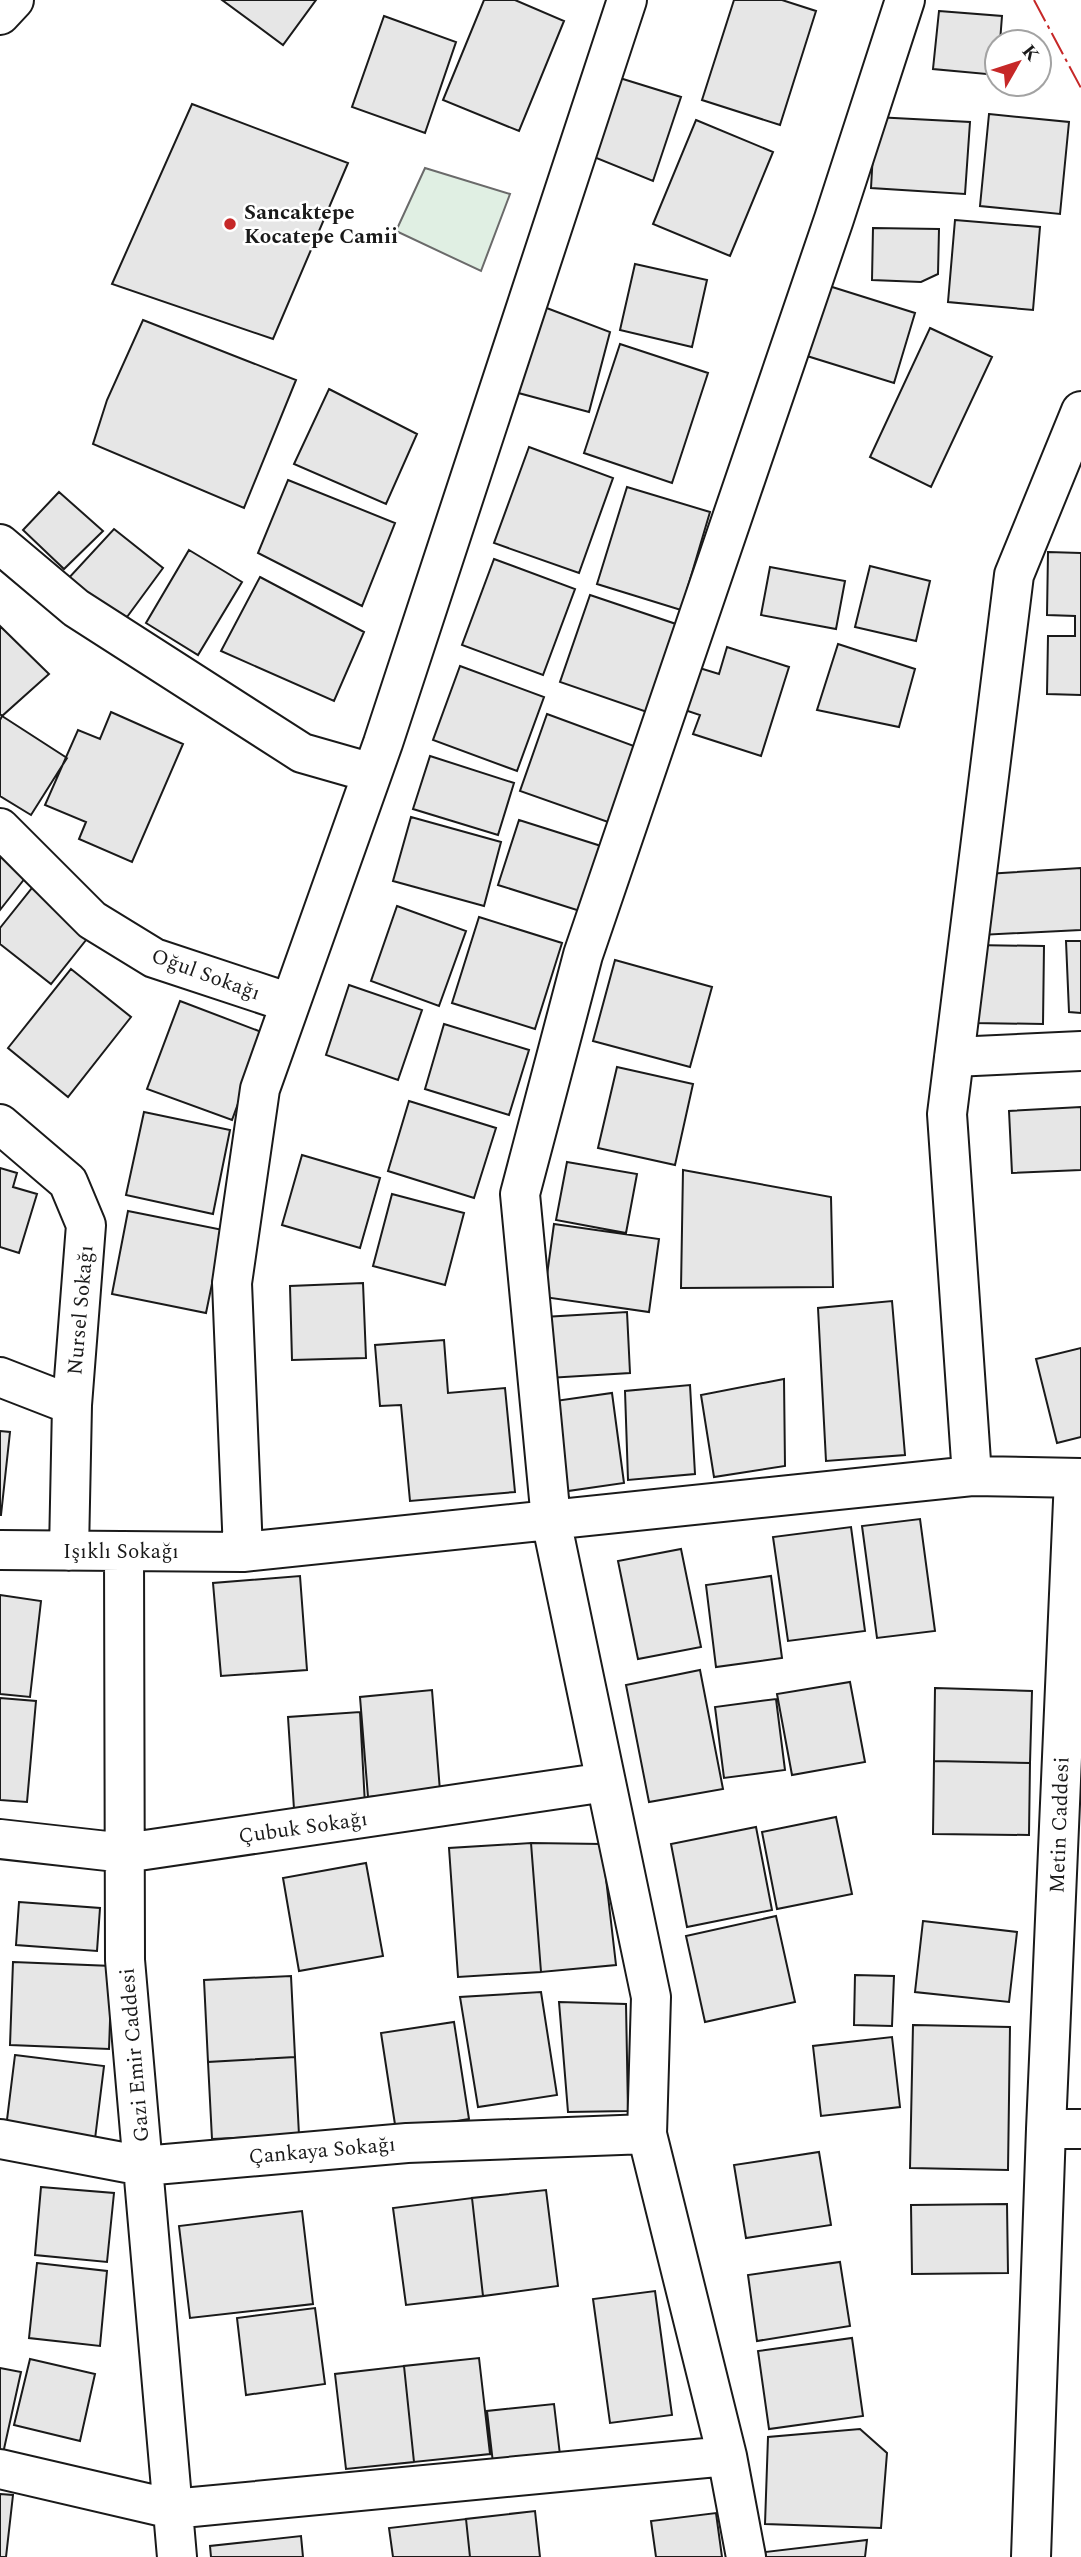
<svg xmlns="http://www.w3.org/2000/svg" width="1081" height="2557" font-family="Spectral,serif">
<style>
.green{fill:#e0efe3;stroke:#6a6a6a;stroke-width:2}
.building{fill:#e6e6e6;stroke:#1a1a1a;stroke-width:2}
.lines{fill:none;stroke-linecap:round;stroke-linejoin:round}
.street-casing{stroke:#1a1a1a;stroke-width:42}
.secondary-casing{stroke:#1a1a1a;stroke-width:42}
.street{stroke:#fff;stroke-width:38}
.secondary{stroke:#fff;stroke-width:38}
.power{stroke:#c62828;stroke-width:2;stroke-dasharray:24 5 3.5 5;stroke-linecap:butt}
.poi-dot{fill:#c62828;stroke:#fff;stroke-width:2.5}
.labels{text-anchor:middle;stroke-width:5;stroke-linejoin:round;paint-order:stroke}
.poi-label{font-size:21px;font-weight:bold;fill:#1a1a1a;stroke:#fff;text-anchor:start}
.street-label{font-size:21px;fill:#1a1a1a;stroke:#fff}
</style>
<rect width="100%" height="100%" fill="#fff"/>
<path class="green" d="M425 168 510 194 481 271 396 231Z"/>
<path class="building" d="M222 0H316L283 45Z
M484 0H515L564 21 519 131 443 100Z
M734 0H782L816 11 780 125 702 100Z
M939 11 1002 16 1000 42H997V75L933 69Z
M384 16 456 42 425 133 352 107Z
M610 75 681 97 653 181 584 153Z
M192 104 348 163 273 339 112 284Z
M989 114 1069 122 1060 214 980 206Z
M875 117 970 122 965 194 871 188Z
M696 120 773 152 730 256 653 224Z
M955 220 1040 227 1033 310 948 302Z
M873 228 939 229 938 274 921 282 872 280Z
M635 264 707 280 692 347 620 330Z
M829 286 915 313 894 383 807 356Z
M544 307 610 332 589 412 511 391Z
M143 320 296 380 244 508 93 444 107 400Z
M930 328 992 357 931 487 870 457Z
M620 344 708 373 672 483 584 453Z
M329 389 417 434 386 504 294 464Z
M529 447 613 478 579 573 494 543Z
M288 480 395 523 362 606 258 553Z
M627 487 710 512 681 610 597 584Z
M59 492 103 531 64 569 23 530Z
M114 529 163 568 127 617 66 581Z
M189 550 242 582 198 655 146 623Z
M1048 552 1081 553V695L1047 694 1048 636H1075V616L1047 615Z
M494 559 575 589 543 675 462 645Z
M870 566 930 581 916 641 855 627Z
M770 567 845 581 836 629 761 615Z
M260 577 364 632 334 701 221 651Z
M590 595 676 624 647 712 560 682Z
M0 626 49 674 2 716 0 714Z
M838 644 915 669 899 727 817 710Z
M727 647 789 667 761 756 693 734 700 715 679 708 693 666 719 674Z
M460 666 544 697 517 771 433 740Z
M111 712 183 744 132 862 79 839 86 822 45 805 78 730 100 739Z
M547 714 634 746 608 822 520 791Z
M2 716 67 758 31 815 0 796V720Z
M430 756 514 783 498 835 413 809Z
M411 817 501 842 484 906 393 881Z
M519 820 601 846 580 911 498 885Z
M0 842 33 868 0 910Z
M1081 868V930L980 935 986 874Z
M36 883 94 930 51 984 0 944V928Z
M397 906 466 931 439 1006 371 981Z
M479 917 562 943 535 1029 452 1003Z
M1066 941H1081V1013L1069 1012Z
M973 945 1044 946 1043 1024 973 1023Z
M615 960 712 987 690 1067 593 1041Z
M71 969 131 1017 68 1097 8 1048Z
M349 985 422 1010 398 1080 326 1055Z
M180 1001 264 1033 232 1120 147 1089Z
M444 1024 529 1050 509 1115 425 1089Z
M617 1067 693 1084 675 1165 598 1148Z
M409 1101 496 1128 474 1198 388 1171Z
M1081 1107V1170L1012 1173 1009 1111Z
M144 1112 230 1130 213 1214 126 1195Z
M302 1155 380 1178 360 1248 282 1225Z
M567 1162 637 1174 626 1233 556 1220Z
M0 1168 17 1173 13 1187 37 1194 19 1253 0 1247Z
M683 1170 831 1197 833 1287 681 1288Z
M392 1194 464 1213 445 1285 373 1266Z
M128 1211 223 1230 206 1313 112 1294Z
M554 1224 659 1239 649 1312 544 1297Z
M363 1283 366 1358 292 1360 290 1286Z
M892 1301 905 1455 826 1461 818 1308Z
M627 1312 630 1373 548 1378 544 1317Z
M444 1340 448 1393 505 1388 515 1492 410 1501 401 1405 380 1406 375 1345Z
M1081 1348V1437L1057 1443 1036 1359Z
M784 1379 785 1466 714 1477 701 1395Z
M690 1385 695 1474 628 1480 625 1391Z
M612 1393 624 1483 561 1492 548 1402Z
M0 1431 10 1432 1 1515H0Z
M920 1519 935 1631 877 1638 862 1526Z
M851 1527 865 1631 788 1641 773 1537Z
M681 1549 701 1647 638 1659 618 1561Z
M300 1576 307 1670 221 1676 213 1583Z
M771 1576 782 1658 716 1667 706 1585Z
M0 1595 41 1601 30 1697 0 1694Z
M700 1670 723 1789 649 1802 626 1685Z
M850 1682 865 1762 792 1775 777 1694Z
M935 1688 1032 1691 1030 1763 934 1761Z
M432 1690 440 1791 368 1797 360 1697Z
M0 1698 36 1701 27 1802 0 1800Z
M776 1699 785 1770 724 1778 715 1707Z
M360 1712 365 1805 294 1809 288 1717Z
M934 1761 1030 1763 1029 1835 933 1834Z
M836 1817 852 1894 777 1909 762 1832Z
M756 1827 772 1910 687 1927 671 1844Z
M531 1843 541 1972 458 1977 449 1848Z
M531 1843 602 1844 616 1965 541 1972Z
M366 1863 383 1956 299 1971 283 1878Z
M19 1902 100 1908 97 1951 16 1945Z
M776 1916 795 2002 705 2022 686 1936Z
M923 1921 1017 1932 1009 2002 915 1992Z
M13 1962 112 1966 109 2049 10 2045Z
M855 1975 894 1976 892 2026 854 2025Z
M291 1976 295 2057 208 2062 204 1980Z
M541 1992 557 2095 478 2107 460 1997Z
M559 2002 626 2004 628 2111 568 2112Z
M454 2022 469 2119 396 2131 381 2033Z
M913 2025 1010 2027 1008 2170 910 2168Z
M892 2037 900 2107 821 2116 813 2046Z
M15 2055 104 2066 95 2139 6 2128Z
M295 2057 299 2135 212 2139 208 2062Z
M819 2152 831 2225 746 2238 734 2165Z
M41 2187 114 2193 107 2262 35 2255Z
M546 2190 558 2286 483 2296 472 2198Z
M472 2198 483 2296 406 2305 393 2208Z
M1007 2204 1008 2273 912 2274 911 2205Z
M302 2211 313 2304 190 2318 179 2226Z
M840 2262 850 2326 757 2341 748 2275Z
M37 2263 107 2271 100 2346 29 2338Z
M655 2291 672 2415 610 2423 593 2299Z
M315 2308 325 2384 246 2395 237 2318Z
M852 2338 863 2416 769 2429 758 2351Z
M479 2358 490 2454 414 2462 404 2366Z
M30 2359 95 2374 80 2441 14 2425Z
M404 2366 414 2462 346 2469 335 2374Z
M0 2368 21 2372 2 2458H0Z
M554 2404 560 2455 493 2463 487 2411Z
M860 2429 887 2453 881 2528 765 2524 768 2437Z
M0 2494 13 2495 6 2557H0Z
M535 2511 540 2557H470L466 2519Z
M716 2513 722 2557H656L651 2521Z
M466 2519 470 2557H393L389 2528Z
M301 2536 303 2557H211L210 2546Z
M867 2540 865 2557H766L765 2552Z"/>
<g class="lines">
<defs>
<path id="street" d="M627 0 383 743 260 1089 232 1283 243 1552 972 1476
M1081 411 1014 575 947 1114 972 1476 1081 1478
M0 544 76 608 302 753 372 773
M0 828 92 920 154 958 290 1003
M954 1057 1081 1051
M0 1124 68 1182 86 1225 72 1405
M0 1377 72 1405 69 1551
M0 1550 243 1552
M124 1551 125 1960 177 2557
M0 1839 125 1853 606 1782
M1046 2129 1074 1478
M0 2139 143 2166 407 2143 647 2134
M0 2469 172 2509 727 2456
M746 2557 727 2456 647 2134 651 1997 551 1520 520 1194 583 955 834 219 905 0
M1031 2557 1046 2129H1081"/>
<path id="secondary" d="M0 15 14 0"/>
</defs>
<use href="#street" class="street-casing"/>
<use href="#secondary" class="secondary-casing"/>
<use href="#street" class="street"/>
<use href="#secondary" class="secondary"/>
<path class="power" d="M1034 0 1081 88"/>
</g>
<circle class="poi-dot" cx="230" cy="224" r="7"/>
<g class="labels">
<g class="poi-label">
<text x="244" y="219">Sancaktepe<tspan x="244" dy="24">Kocatepe Camii</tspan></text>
</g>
<g class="street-label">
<text transform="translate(206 974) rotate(20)" y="7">Oğul Sokağı</text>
<text transform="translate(80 1310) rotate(-85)" y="7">Nursel Sokağı</text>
<text x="121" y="1558">Işıklı Sokağı</text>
<text transform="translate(1059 1825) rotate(-88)" y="7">Metin Caddesi</text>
<text transform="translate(303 1827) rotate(-8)" y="7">Çubuk Sokağı</text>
<text transform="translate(134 2055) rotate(-95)" y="7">Gazi Emir Caddesi</text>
<text transform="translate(322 2150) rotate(-5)" y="7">Çankaya Sokağı</text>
</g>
</g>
<g transform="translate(1018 63) rotate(51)"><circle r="33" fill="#ffffff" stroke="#a3a3a3" stroke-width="2"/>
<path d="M0-5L12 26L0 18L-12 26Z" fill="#c62828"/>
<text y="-10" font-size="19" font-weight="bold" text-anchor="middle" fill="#1a1a1a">K</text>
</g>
</svg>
